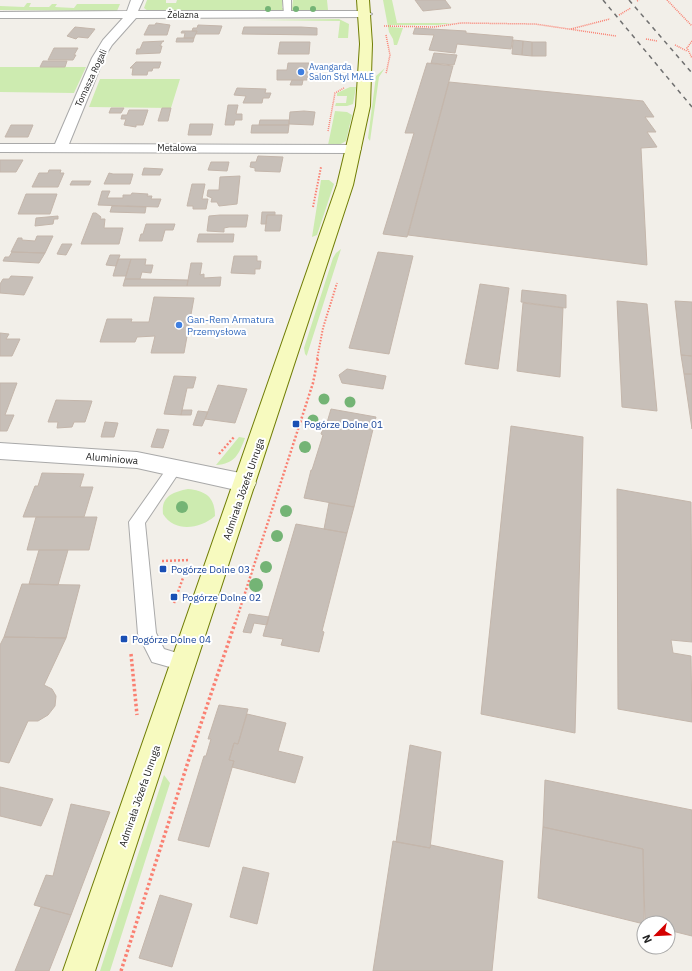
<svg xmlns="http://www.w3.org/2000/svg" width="692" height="971" font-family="'IBM Plex Sans',sans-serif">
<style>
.grass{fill:#cdebb0}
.building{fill:#c7bfb8;stroke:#c4b6ab}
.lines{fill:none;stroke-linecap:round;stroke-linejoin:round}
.lane-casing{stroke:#a9a9a9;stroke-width:2}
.street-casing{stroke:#a9a9a9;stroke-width:2}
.secondary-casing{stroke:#707d05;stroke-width:2}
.path-far3{stroke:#fa8072;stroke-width:1.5;stroke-dasharray:1 1;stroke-linecap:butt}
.path-far2{stroke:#fa8072;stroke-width:2;stroke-dasharray:1.5 1.5;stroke-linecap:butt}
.path-far1{stroke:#fa8072;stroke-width:2.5;stroke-dasharray:2 2;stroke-linecap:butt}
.path{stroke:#fa8072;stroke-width:3.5;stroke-dasharray:2.5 2.5;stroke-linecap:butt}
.lane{fill:#fff;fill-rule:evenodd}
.street{fill:#fff;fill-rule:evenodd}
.secondary{fill:#f7fabf;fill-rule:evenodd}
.rail{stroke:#707070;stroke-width:1.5;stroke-dasharray:4.5 4.5;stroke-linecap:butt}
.tree{fill:#74b475}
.shop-dot{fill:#3f7fe0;stroke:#fff;stroke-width:1.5}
.transit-dot{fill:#1a4fb4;stroke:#fff;stroke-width:1.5}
.labels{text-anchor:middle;stroke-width:4;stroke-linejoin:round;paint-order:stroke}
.far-street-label{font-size:9px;fill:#222;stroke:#fff}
.far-shop-label{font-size:9px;fill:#366cbe;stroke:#fff;text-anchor:start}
.shop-label{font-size:10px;fill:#366cbe;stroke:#fff;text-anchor:start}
.transit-label{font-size:10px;fill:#164399;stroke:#fff;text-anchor:start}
.street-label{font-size:10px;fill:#222;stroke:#fff}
</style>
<rect width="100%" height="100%" fill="#f2efe9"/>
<path class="grass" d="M147 0H166V3H176L177 0H283L282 8H292L293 0H327L328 10 148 11 144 8Z
M383 0H392L397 23H452L438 25H391V27L403 28 397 45H394L393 39 389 32Z
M27 3H31L29 7H49L52 4H57L55 7 74 8 77 4H120L117 11H115L0 10V6L24 7Z
M339 19 349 24 348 38H338L340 21 254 20Z
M0 67H86L74 93 0 92Z
M385 68 379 77 370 141 368 138 376 76Z
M100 79H180L171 108 89 107Z
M350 87H356L353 104 347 106H335L336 103H346L347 96H337V93Z
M335 111 347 112 352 115 346 141 339 145H328Z
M321 180H329L334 184 317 235 312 237Z
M341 249 307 355V356L305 354 304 348 333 258 336 253Z
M239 437 245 438C239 454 235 464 216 465Z
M188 489C206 491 215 497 215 516 200 529 175 533 163 514 161 496 173 492 188 489Z
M164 775 170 783 110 971H100Z"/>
<path class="building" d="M415 0H445L451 8 423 11Z
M156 23 170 25 167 35H144L149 25H155Z
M198 25 222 26 219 34H196L197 31H192L193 28H197Z
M75 27 95 29 88 38 78 37 76 39 67 36Z
M244 27H301L317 28V35L242 34Z
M415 28 466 31V33L513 37 511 49 457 44 455 53 429 50 434 35 413 34Z
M182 31H197L194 38H184L185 33H181Z
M177 38H194L193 42H176Z
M513 40 523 41 522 55 512 54Z
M164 41 162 42 160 46H162L160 53 136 54 137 49H140L143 42Z
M523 41 532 42V56L522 55Z
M280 42H310L309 54H278Z
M532 42H546V56H532Z
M54 48H78L74 55H76L73 60H48Z
M434 53 457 55 454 65 431 63Z
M43 61H67L65 67H40Z
M136 62H161L159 68H153L152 71H148L147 75H132L133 68H130Z
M288 63H309L307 80H277V70H287Z
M427 63 453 66 407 237 383 234 414 133H405Z
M292 80H303L302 85H290Z
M449 82 643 101 654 117H645L656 132H647L657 147 641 148 647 265 408 235Z
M237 88 266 89 265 93H271L269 98H263L262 103H243L246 96 234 95Z
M228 105H238L236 114H242V120H235L234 125H225Z
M111 108H124L121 113H109Z
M162 108H171L168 121H158Z
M129 110H148L143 125H136V127L124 125 126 119H121L122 115H127Z
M304 111 315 112 313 125 289 124 290 112Z
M260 120H289V125H259Z
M190 124H213L211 135H188Z
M11 125H33L28 137H5Z
M252 125H289L288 133H251Z
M258 156 283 157 280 172 255 171V168L250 167 251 162H256Z
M0 160H23L16 172H0Z
M211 162H229L227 171 208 170Z
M144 168 163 169 160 175H142Z
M49 170H61L60 173H64L58 187H32L39 173H48Z
M109 173 113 174H133L130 184H104Z
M240 176 237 204 219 206 217 202H211L212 198 207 196 208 190H219L220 177Z
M72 181H91L89 185H70Z
M192 184H205L202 199H208L206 209H193V206H187Z
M102 191H110L107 198H123V195H131L132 193 148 194 147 196H152L151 199H161L158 207 98 205Z
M26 194H57L50 214H18Z
M112 206 146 207 145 213 110 212Z
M262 212H275V215H267L266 224H261Z
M93 213H96L101 217 100 219H105L104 228H123L119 244H81Z
M220 215H248L246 227H229L224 228V232L207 231 209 216Z
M267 215H282L280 231H265Z
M58 216V219H54L53 224 35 226 36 218Z
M146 224H175L173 230H165L162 241H139L141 234H143Z
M199 234H234L233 242H197Z
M37 236H53L45 253 11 252 18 238H22V240L35 241Z
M62 244H72L66 255 57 254Z
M12 252 45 253 39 263 3 261 5 257H9Z
M378 252 413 256 389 354 349 348Z
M110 255H120L116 266 106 265Z
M234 256H257V261H261L260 269H255V274L231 273Z
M118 259H131L126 276H113Z
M131 259H146L145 265H153L151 273 142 272 140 279H125Z
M191 263H202L200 275 204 274V278L221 277 220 286H187Z
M11 276 33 277 24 295 0 293V284L3 279H9Z
M125 279H140L188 280 187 286H123Z
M480 284 509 288 498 369 465 364Z
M522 290 566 295V308L521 302Z
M154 297 194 298 184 353H151L155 336 137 337 135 342H100L107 319H132L131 322H149Z
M617 301 647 304 657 411 622 407Z
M675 301 692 302V356L681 355Z
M523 303 563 308 560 377 517 371Z
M0 333 9 334 6 339H20L12 356H0Z
M681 355 692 356V374H684Z
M347 369 386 376 383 389 342 383 339 375Z
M684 374H692V429Z
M174 376 196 377 193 388H187L181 415 164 414Z
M0 383H17L5 415H14L7 431H0Z
M218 385 247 389 235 423 205 419Z
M56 400 92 401 85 422H74L72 427 57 428 58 422H48Z
M331 409 376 417 354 507 304 498 311 470H312L323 435 321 434 324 425 326 426Z
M182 410H192L191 415H181Z
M198 411 208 412 202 426 193 425Z
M105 422 118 423 114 437H101Z
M511 426 583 437 575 733 481 714Z
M157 429 169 430 163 448 151 447Z
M42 473 84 474 80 487H93L84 517H23L35 486H38Z
M617 489 691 502 692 642 671 640 673 653 691 656 692 722 618 709Z
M329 503 354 507 347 533 324 529Z
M36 517H97L89 550H27Z
M296 524 347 533 322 631 324 632 319 652 281 645 283 639 263 636Z
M39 550H68L58 585 29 584Z
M22 584 80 585 66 638 4 637Z
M249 614 269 617 267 625 254 623 251 633 243 632Z
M4 637 66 638 44 685 52 689 56 696 55 706 48 715 38 721H28L9 763 0 761V645Z
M219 705 248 709 238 744 234 743 229 760 234 761 209 847 178 840 204 756H206L211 739H208Z
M247 714 286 723 278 751 303 757 295 783 232 767 234 761 229 760 234 743 238 744Z
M410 745 441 752 430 848 396 842Z
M545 780 692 810V936L668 930V923H645L643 849 543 827Z
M0 787 53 799 41 826 0 816Z
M71 804 110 812 71 915 34 905 46 875 53 876Z
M543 827 643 849 644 924 538 898Z
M393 841 430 848 431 845 503 861 492 971H373Z
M243 867 269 873 257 924 230 917Z
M160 895 192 904 172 967 139 958Z
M41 907 71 915 49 971H15Z"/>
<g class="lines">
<defs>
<path id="lane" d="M283 0H291V17L284 15Z
M175 462 180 464 182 468 145 523 156 633 164 649 190 657 193 663 190 669 184 671 152 662 138 634 129 522 170 464Z"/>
<path id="street" d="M131 0H143L138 11H366L372 14 366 17 136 18 112 45 104 58 69 144 354 145 359 146 361 149 359 152 354 153 0 152V144H55L92 58 103 40 123 18H0V12L127 11Z
M0 443 137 452 245 474 253 477 256 483 253 489 245 492 137 468 0 459Z"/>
<path id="secondary" d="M357 0H369L372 44 370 106 353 185 95 971H63L337 185 356 106 360 44Z"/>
</defs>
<use href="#lane" class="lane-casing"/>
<use href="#street" class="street-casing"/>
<use href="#secondary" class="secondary-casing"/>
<path class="path-far3" d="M667 0 692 26
M637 1 639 0
M619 15 631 8
M384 26 434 27 461 23 535 24 616 36
M571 29 610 19
M386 35 390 55 386 74
M646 39 657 41
M692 41 687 48 692 58
M675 45 687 51
M328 131 335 93 344 88"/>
<path class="path-far2" d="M313 207 321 167
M317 359 323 328 337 283"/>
<path class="path-far1" d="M219 454 234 437
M162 561 190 560
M174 603 183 578
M235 624 313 383 318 358"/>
<path class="path" d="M131 654 137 715
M121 971 188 762 235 623"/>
<use href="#lane" class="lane"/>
<use href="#street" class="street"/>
<use href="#secondary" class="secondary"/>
<path class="rail" d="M603 0 692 107
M629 0 692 73"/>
</g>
<g class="tree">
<circle cx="268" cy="9" r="3"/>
<circle cx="296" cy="9" r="3"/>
<circle cx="313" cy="9" r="3"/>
<circle cx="324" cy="399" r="5.5"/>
<circle cx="350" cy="402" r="5.5"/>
<circle cx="313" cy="420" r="5.5"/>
<circle cx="305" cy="447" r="6"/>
<circle cx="182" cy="507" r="6"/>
<circle cx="286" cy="511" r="6"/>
<circle cx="277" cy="536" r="6"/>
<circle cx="266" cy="567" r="6"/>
<circle cx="256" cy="585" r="7"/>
</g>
<g class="shop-dot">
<circle cx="301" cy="72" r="4"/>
<circle cx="179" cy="325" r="4"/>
</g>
<g class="transit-dot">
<rect x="292" y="420" width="8" height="8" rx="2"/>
<rect x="159" y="565" width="8" height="8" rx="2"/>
<rect x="170" y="593" width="8" height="8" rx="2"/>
<rect x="120" y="635" width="8" height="8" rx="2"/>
</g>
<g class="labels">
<g class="far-street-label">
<text x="183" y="18">Żelazna</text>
<text transform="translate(91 78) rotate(-65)" y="3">Tomasza Rogali</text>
<text x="177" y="151">Metalowa</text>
</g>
<g class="far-shop-label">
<text x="309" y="70">Avangarda<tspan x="309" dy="10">Salon Styl MALE</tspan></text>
</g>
<g class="shop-label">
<text x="187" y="323">Gan-Rem Armatura<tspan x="187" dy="12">Przemysłowa</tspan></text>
</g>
<g class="transit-label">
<text x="304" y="428">Pogórze Dolne 01</text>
<text x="171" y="573">Pogórze Dolne 03</text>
<text x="182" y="601">Pogórze Dolne 02</text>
<text x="132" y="643">Pogórze Dolne 04</text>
</g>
<g class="street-label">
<text transform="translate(112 458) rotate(5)" y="4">Aluminiowa</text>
<text transform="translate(243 489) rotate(-71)" y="4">Admirała Józefa Unruga</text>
<text transform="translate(139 796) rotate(-71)" y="4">Admirała Józefa Unruga</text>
</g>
</g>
<g transform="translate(656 935) rotate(246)"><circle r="19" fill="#ffffff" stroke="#a7a7a7"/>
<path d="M0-3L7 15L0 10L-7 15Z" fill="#d40000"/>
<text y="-6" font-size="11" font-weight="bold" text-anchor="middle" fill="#222222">N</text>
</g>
</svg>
